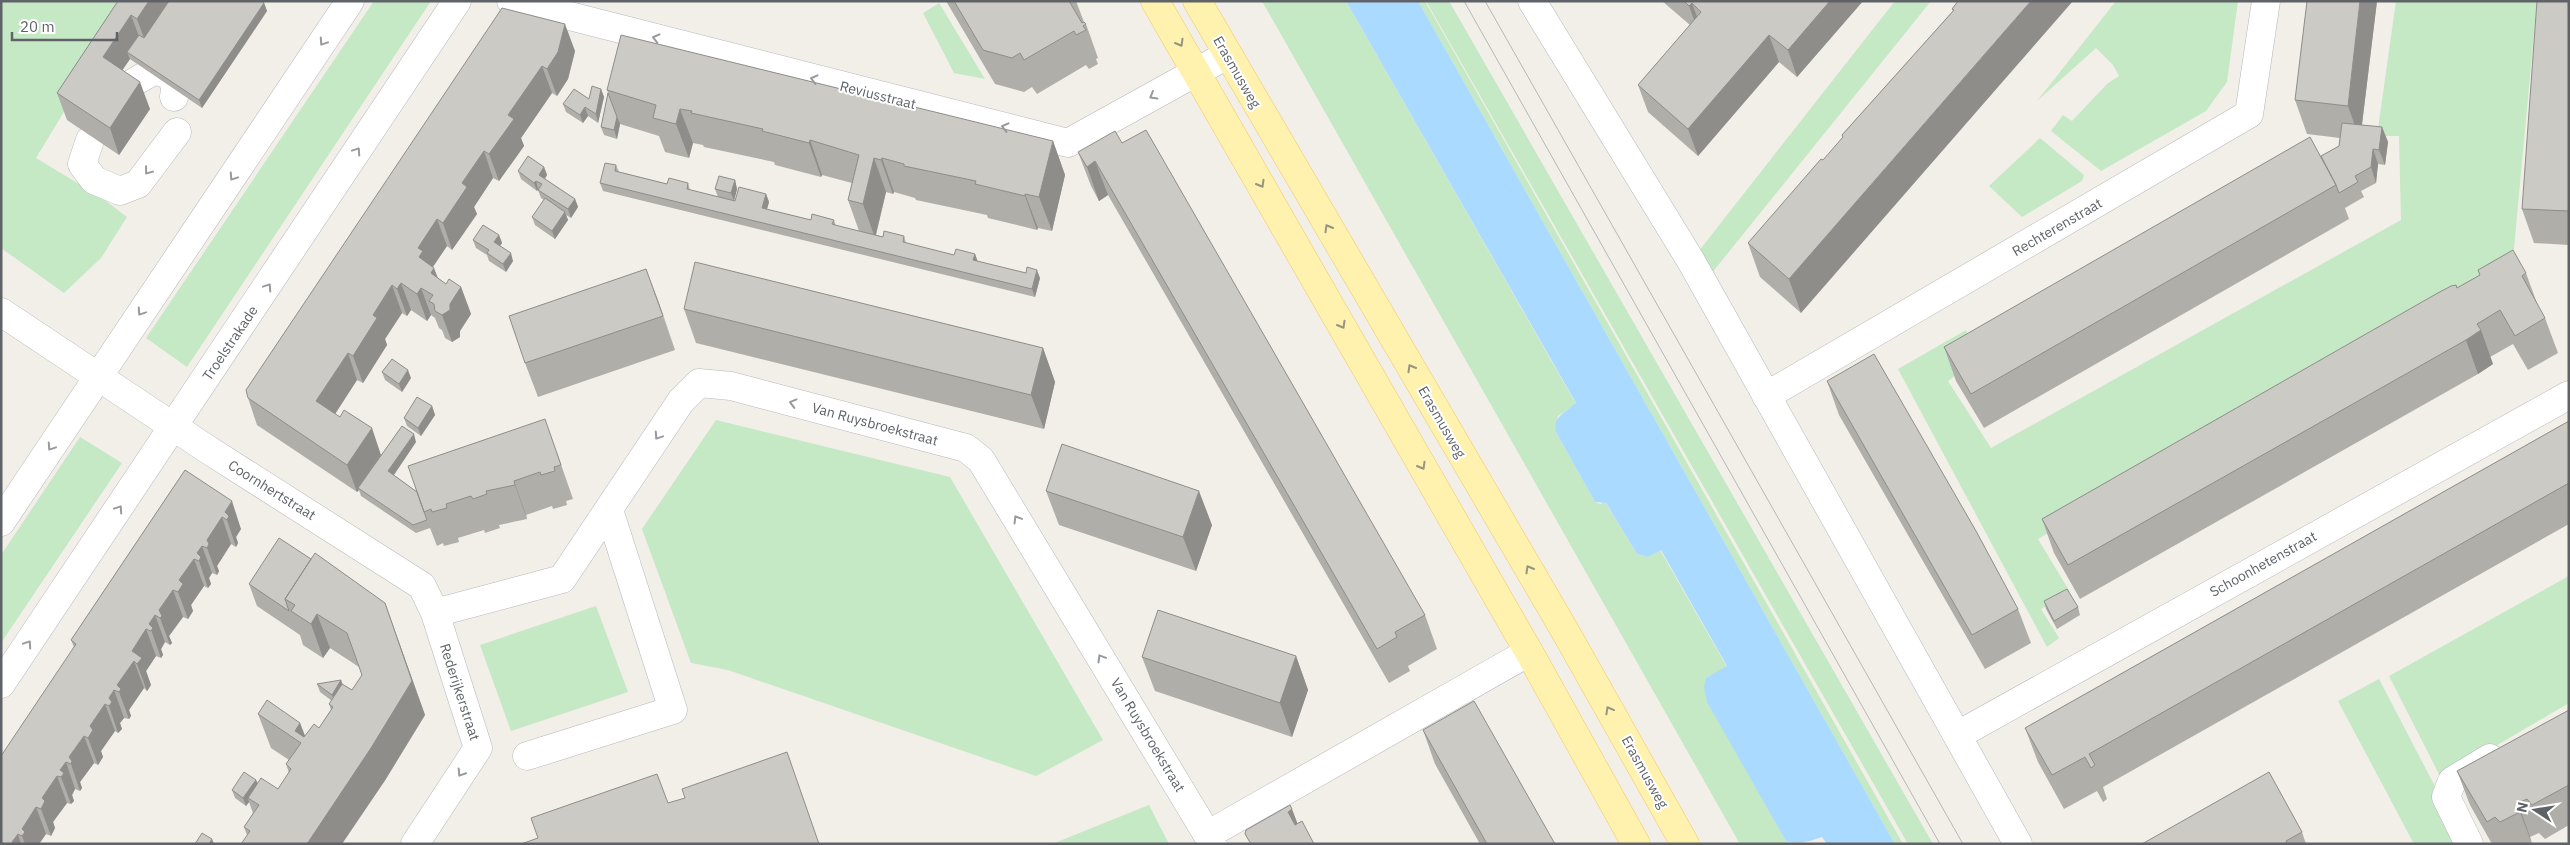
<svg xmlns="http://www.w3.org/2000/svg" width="2570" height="845" font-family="'IBM Plex Sans',sans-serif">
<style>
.green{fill:#c5e8c5}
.water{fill:#aadaff}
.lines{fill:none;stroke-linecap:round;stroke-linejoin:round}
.minor-casing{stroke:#b5b8bc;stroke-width:29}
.major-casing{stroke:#f2c960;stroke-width:29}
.minor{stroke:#fff;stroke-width:28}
.major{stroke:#fff2af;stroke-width:28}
.tram{stroke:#b6b7b8;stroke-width:1}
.wall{fill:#afaea9}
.shaded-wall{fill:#8f8d8a}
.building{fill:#cccac5;stroke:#8f8d8a}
.oneway{stroke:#979a9d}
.oneway2{stroke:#979581}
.labels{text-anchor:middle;stroke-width:4;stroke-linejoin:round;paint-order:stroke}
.street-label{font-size:14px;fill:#5f6368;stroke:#fff}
</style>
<rect width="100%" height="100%" fill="#f1efe8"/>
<path class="green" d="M1 1H131L36 158 102 198 127 217 101 258 64 293 1 248Z
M374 1H431L187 367 146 338Z
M1262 1H1346L1576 404 1558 416 1556 432 1595 502 1600 504 1605 502 1637 554 1648 557 1660 550 1727 667 1706 678 1786 841 1791 844H1740Z
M1418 1H1425L1903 844H1895Z
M1426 1H1449L1933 844H1908Z
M1895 1H1931L1703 284 1691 261Z
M2116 1H2238L2227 82 2206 111 2101 171 2051 131 2063 115 2072 121 2107 84 2119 76 2113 65 2096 48 2037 101Z
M2396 1H2537L2513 259 2038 539 2070 592 2041 609 2059 638 2047 647 1898 369 1966 330 1978 358 1948 381 1991 448 2401 220 2399 136H2377Z
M939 3 985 79 954 73 923 13Z
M2040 138 2084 175 2082 181 2022 217 1989 186Z
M716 420 950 477 1103 740 1036 776 728 670 691 663 642 529Z
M80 437 122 463 1 643V555Z
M2569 576V703L2441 778 2389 676Z
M596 606 628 692 511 731 480 645Z
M2379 679 2465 844H2414L2338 701Z
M1149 805 1169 844H1052Z"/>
<path class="water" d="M1346 1H1418L1895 844H1827L1822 837C1811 841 1798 845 1786 841L1707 702 1704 687 1706 678 1727 666 1661 550 1648 557 1637 554 1606 503 1595 502 1556 432C1553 416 1565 413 1576 403Z"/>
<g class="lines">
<defs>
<path id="minor" d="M511 1 1068 143 1227 55
M1532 1 1691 261 2018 844
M124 88 155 70 168 75 176 84 174 97
M90 140 82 164 94 180 120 191 138 184 177 132
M1 312 207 449 422 586 435 613 478 748 415 844
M1766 396 2249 114 2266 1
M1 522 350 1
M435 613 562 579 681 401 699 383 731 386 966 448 981 460 1213 844
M1 684 457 1
M1958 735 2569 395
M527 756 673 710 609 510
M1209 834 1529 652
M2469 844 2446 797 2452 781 2490 758"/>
<path id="major" d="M1155 1 1529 652 1636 844
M1197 1 1565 631 1685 844"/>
</defs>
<use href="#minor" class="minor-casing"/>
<use href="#major" class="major-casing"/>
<use href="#minor" class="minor"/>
<use href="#major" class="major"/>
<path class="tram" d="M1464 1 1940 844
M1485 1 1963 844"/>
</g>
<path class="wall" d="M118 1 264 3 267 11 202 108 130 59 122 70 150 109 119 155 67 120 57 93Z
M946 1H1076L1084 22 1086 24 1098 58 1096 59 1098 64 1089 69 1086 65 1037 94 1032 87 1024 92 995 84Z
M1662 1H1863L1797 77 1779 62 1698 156 1648 112 1638 85 1690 25Z
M1958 1 1801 313 1760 277 1748 243 1843 138 1842 135 1953 11 1952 9Z
M2377 1 2362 125 2382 127 2388 142 2385 165 2378 164 2376 183 2361 191 2364 197 2345 208 2349 219 1984 428 1956 381 1944 347 2321 156 2339 146 2340 138 2307 134 2295 100Z
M2569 1V245L2534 243 2522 209Z
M502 8 575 51 568 79 557 96 552 93 521 138 524 146 499 181 493 178 474 207 477 214 452 250 447 246 433 267 438 278 446 284 461 287 471 314 460 331V337L452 342 445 338 442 330 439 328 435 318 431 315 427 321 411 310 407 316 402 313 385 339 387 345 363 383 357 380 335 414 381 455 416 442 394 475 417 492 557 453 573 499 566 501 567 505 553 509 552 506 526 515 527 519 499 525 500 528 485 533 484 530 458 538 459 542 444 546 443 543 437 546 430 528 416 533 361 496 359 490 357 492 257 425 248 398Z
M601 89 604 97 598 123 588 116 583 123 566 112 563 104 589 99Z
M607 90 1053 141 1065 175 1052 231 1038 228 1037 230 988 218 987 215 916 200 915 198 894 192 893 194 886 192 876 235 883 237 904 236 906 243 954 255 975 254 977 261 1040 278 1035 297 603 191 600 183 616 165 619 172 667 184 688 183 690 190 718 197 715 189 735 180 737 189 734 201 766 194 769 202 767 209 811 220H834L836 226 859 231 848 200 852 183 822 175 821 177 775 165 774 162 704 147 703 145 693 143 689 158 665 152 659 136 620 124 617 139 604 135 601 127 608 93Z
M1122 143 1425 615 1437 649 1408 666 1410 671 1389 683 1108 195 1099 201 1091 186 1078 152Z
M544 167 547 175 545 179 575 199 578 207 571 218 566 215 568 220 555 239 535 225 532 217 544 200 541 198 538 190 539 189 537 191 521 179 518 171Z
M499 235 502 243 500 246 513 261 506 272 489 261 487 255 476 248 473 240Z
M646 269 675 350 538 397 525 363Z
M2478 270 2526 273 2538 306 2545 318 2558 353 2528 370 2513 344 2490 357 2493 364 2478 374 2080 599 2054 553 2042 519 2480 275Z
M684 309 1043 348 1055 382 1044 429 696 343Z
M382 372 411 378 402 392 385 380Z
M1827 381 2018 609 2031 643 1985 669 1839 415Z
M432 406 435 415 421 436 407 426 404 418Z
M2569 421V524L2103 787 2107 799 2103 802 2097 791 2064 809 2038 762 2025 728Z
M185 470 241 529 236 537 238 543 236 547 231 544 217 566 219 571 217 575 212 573 209 578 211 584 208 588 204 586 191 605 193 611 188 619 183 617 169 636 172 643 170 645 165 642 161 649 163 655 161 658 156 656 146 671 151 685 147 691 144 688 129 710 131 716 129 719 124 718 120 723 122 729 118 733 115 731 101 751 103 757 98 765 94 763 80 782 82 788 80 791 75 789 72 795 74 801 71 804 67 803 53 822 55 828 51 836 46 834 39 844H1L74 647 71 640Z
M1046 491 1212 525 1196 571 1059 525Z
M311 559 385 603 425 715 384 782 247 835 244 827 253 813 249 802 246 806 235 798 232 790 256 780 258 783 278 789 289 773 286 764 289 760 271 748 258 714 300 723 305 736 319 728 331 710 329 704 332 701 320 692 317 684 341 680 342 684 352 690 362 675 359 667 330 648 323 658 303 645 300 635 257 606 249 584Z
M2044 601 2078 607 2080 615 2057 629 2046 609Z
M1296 656 1308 690 1292 737 1155 691 1142 657Z
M2569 710V825L2545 839 2539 833 2530 837 2532 844H2492L2470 805 2457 771Z
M1423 730 1555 844H1480L1435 764Z
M2302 832 2306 844H2142Z"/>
<path class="shaded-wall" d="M149 1H177L147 46 137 19Z
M1830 1H1863L1797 77 1788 50Z
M2031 1H2073L1801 313 1789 279Z
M2360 1H2377L2360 140 2348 106Z
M264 3 267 11 202 108 199 100Z
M1692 3 1702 31 1699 33 1689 6Z
M131 15 141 42 127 52 130 59 113 84 103 57Z
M565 24 575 51 568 79 557 96 547 69Z
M1769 35 1779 62 1698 156 1688 129Z
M542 66 552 93 521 138 524 146 499 181 489 154 508 115Z
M140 82 150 109 119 155 110 128Z
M601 89 604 97 598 123 596 114Z
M585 107 588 116 583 123 580 115Z
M680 109 693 143 689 158 676 124Z
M617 117 620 124 617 139 614 130Z
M2382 127 2388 142 2385 165 2379 150Z
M810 140 822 175 821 177 809 143Z
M1053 141 1065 175 1052 231 1039 197Z
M2373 149 2378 164 2376 183 2371 167Z
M484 151 493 178 474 207 477 214 452 250 443 223 462 183Z
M874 158 886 192 875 238 863 204Z
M882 158 894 192 893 194 881 160Z
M1095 161 1108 195 1099 201 1087 167Z
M544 167 547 175 542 183 539 175Z
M735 180 737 189 734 201 731 193Z
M536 181 538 189 537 191 534 183Z
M766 194 769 202 765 216 762 208Z
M1025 194 1038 228 1037 230 1025 196Z
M575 199 578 207 571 218 568 209Z
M565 212 568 220 555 239 552 231Z
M437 219 447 246 430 271 434 268 444 295 419 257 418 248Z
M499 235 502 243 497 250 494 242Z
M511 253 513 261 506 272 503 264Z
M975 254 978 262 973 260Z
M646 269 659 303 675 350 663 316Z
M1037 270 1040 278 1035 297 1032 289Z
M401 283 411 310 407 316 397 289Z
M392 285 402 313 385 339 387 345 363 383 353 356 373 315Z
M461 287 471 314 460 331V337L452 342 442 315Z
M421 288 431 315 427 321 417 294Z
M2481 330 2493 364 2478 374 2466 340Z
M1043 348 1055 382 1044 429 1031 395Z
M348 353 357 380 326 428 316 401Z
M408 370 411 378 402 392 399 384Z
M432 406 435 415 421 436 418 428Z
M372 428 381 455 358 488 359 490 357 492 347 465Z
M414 434 416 442 391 479 388 471Z
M514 481 526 515 527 519 515 485Z
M1199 491 1212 525 1196 571 1183 537Z
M232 501 241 529 236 537 238 543 236 547 227 520 225 512Z
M222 517 231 544 217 566 219 571 217 575 207 548V540Z
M202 546 212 573 209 578 211 584 208 588 199 561 197 553Z
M194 559 204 586 191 605 193 611 188 619 178 592 179 580Z
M173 590 183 617 169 636 172 643 170 645 160 618 159 610Z
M385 603 425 715 384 782 342 844H307Z
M317 614 330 648 323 658 311 624Z
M155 615 165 642 161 649 163 655 161 658 149 624Z
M146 629 156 656 146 671 151 685 147 691 132 651Z
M1296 656 1308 690 1292 737 1280 703Z
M134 661 144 688 129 710 131 716 129 719 119 692 117 685Z
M341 680 344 688 335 703 332 695Z
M114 690 124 718 120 723 122 729 118 733 109 706V698Z
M105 704 115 731 101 751 103 757 98 765 88 738 90 726Z
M300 723 313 757 301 743 295 731Z
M84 736 94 763 80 782 82 788 80 791 71 764 69 757Z
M66 762 75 789 72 795 74 801 71 804 61 777 60 770Z
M57 776 67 803 53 822 55 828 51 836 41 809 42 798Z
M256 780 259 788 248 798 249 802 246 806 243 798Z
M2518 803 2530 837 2532 844 2520 812Z
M36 807 46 834 39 844H25L22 836V829Z
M1292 809 1305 843 1288 812Z
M18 834 21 844H13L12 842Z
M212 839 214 844H209Z"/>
<path class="building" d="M118 1H149L137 19 131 15 103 57 140 82 110 128 57 93Z
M169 1H262L264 3 199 100 127 52 139 35 144 38Z
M954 1H1069L1082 23 1084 22 1086 24 1083 26 1086 30 1076 35 1074 31 1024 60 1020 53 1012 58 983 50Z
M1684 1H1830L1788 50 1769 35 1688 129 1638 85 1701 12 1692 3 1689 6Z
M1958 1H2031L1789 279 1748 243 1821 159 1823 160 1843 137 1842 135 1954 10 1952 9Z
M2307 1H2360L2348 106 2295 100Z
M2537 1H2569V211L2522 209Z
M502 8 565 24 558 52 547 69 542 66 508 115 514 119 489 154 484 151 462 183 467 187 443 223 437 219 418 248 423 251 419 257 434 268 431 273 446 284 449 279 461 287 450 304V310L442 315 435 311 434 304 429 301 433 295 421 288 417 294 401 283 397 289 392 285 373 315 377 318 353 356 348 353 316 401 340 417 344 410 372 428 347 465 248 398 246 390Z
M621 35 1053 141 1039 197 1025 194V196L975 184 976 181 904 166V164L882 158 881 160 874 158 863 204 848 200 859 155 810 140 809 143 762 131 763 129 691 113 692 111 680 109 676 124 653 118 656 105 607 90Z
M592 86 601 89 596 114 585 107 580 115 563 104 574 89 589 99Z
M608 93 617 117 614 130 601 127Z
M2342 123 2382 127 2379 150 2373 149 2371 167 2355 176 2358 182 2339 193 2336 185 2321 156 2339 146Z
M1146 130 1425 615 1395 632 1397 637 1377 649 1095 161 1087 167 1078 152 1115 131 1122 143Z
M2310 137 2336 185 1971 394 1944 347Z
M528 156 544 167 539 175 575 199 568 209 538 190 542 184 536 181 534 183 518 171Z
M605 163 616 165 615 171 667 184 669 178 688 183 687 189 735 201 739 187 766 194 762 208 811 220 812 214 834 220 832 224 835 225 883 237 884 231 904 236 903 242 954 255 956 249 975 254 973 260 1026 273 1027 267 1037 270 1032 289 600 183Z
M719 176 735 180 731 193 715 189Z
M545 198 565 212 552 231 532 217Z
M483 225 499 235 494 242 511 253 503 264 487 253 489 250 473 240Z
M2513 250 2526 273 2522 276 2545 318 2515 336 2500 310 2477 324 2481 330 2466 340 2068 565 2042 519 2436 294 2451 286 2456 285 2457 288 2480 275 2478 270Z
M695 262 1043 348 1031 395 684 309Z
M646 269 663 316 525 363 509 316Z
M1874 354 1976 531 2018 609 1972 635 1827 381Z
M392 359 408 370 399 384 382 372Z
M417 397 432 406 418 428 404 418Z
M545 419 561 465 554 467 555 471 541 475 540 472 514 481 515 485 486 491 487 494 473 499 471 496 446 504 447 508 432 512 431 509 424 512 408 466Z
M2569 421V483L2089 754 2095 765 2091 768 2085 757 2052 775 2025 728Z
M402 426 414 434 388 471 417 492 427 520 413 525 358 488Z
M1062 444 1199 491 1183 537 1046 491Z
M185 470 232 501 225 512 229 516 227 520 222 517 207 540 209 544 207 548 202 546 197 553 201 557 199 561 194 559 179 580 183 584 178 592 173 590 159 610 162 616 160 618 155 615 149 624 153 628 151 631 146 629 132 651 142 658 137 664 134 661 117 685 121 689 119 692 114 690 109 698 112 702 109 706 105 704 90 726 93 730 88 738 84 736 69 757 72 761 71 764 66 762 60 770 64 773 61 777 57 776 42 798 45 801 41 809 36 807 22 829 25 832 22 836 18 834 12 842 14 844H1V756L76 644 71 640Z
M279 538 311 559 285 599 289 611 249 584Z
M315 553 385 603 412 681 371 748 307 844H241L250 831 244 827 259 805 248 798 261 778 278 789 291 769 286 764 301 743 258 714 267 700 300 723 295 731 304 737 314 724 319 728 333 707 329 704 342 684 352 690 362 675 347 633 317 614 311 624 291 611 295 605 285 599Z
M2067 589 2078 607 2054 621 2044 601Z
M1158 610 1296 656 1280 703 1142 657Z
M341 680 332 695 317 684Z
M1474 701 1555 844H1487L1423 730Z
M2569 710V785L2532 805 2527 799 2518 803 2520 812 2500 822 2495 817 2487 822 2457 771Z
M787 752 819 844H521L538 838 531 818 657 774 668 803 685 798 682 789Z
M244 772 256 780 243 798 232 790Z
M2269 772 2302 832 2286 841 2287 844H2142Z
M1290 805 1292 809 1288 812 1295 825 1302 821 1314 844H1251L1245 834 1246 830Z
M202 833 212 839 209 844H195Z"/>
<defs><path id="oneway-chevron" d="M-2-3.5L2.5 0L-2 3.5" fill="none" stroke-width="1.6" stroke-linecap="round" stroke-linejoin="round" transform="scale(1.25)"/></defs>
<g class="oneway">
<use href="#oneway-chevron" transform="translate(656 38) rotate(-166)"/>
<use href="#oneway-chevron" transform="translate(323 42) rotate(124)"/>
<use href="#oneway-chevron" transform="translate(814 79) rotate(-166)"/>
<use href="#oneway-chevron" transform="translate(1153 96) rotate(150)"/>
<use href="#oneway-chevron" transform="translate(1005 127) rotate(-166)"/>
<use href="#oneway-chevron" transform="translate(357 151) rotate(-56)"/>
<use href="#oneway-chevron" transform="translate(148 171) rotate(127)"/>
<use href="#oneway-chevron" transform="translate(233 177) rotate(124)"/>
<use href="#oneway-chevron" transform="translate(268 287) rotate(-56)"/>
<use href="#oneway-chevron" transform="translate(141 312) rotate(124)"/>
<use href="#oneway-chevron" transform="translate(793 403) rotate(-165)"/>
<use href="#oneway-chevron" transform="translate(658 436) rotate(124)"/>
<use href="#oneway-chevron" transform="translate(51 447) rotate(124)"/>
<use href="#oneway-chevron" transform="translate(119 509) rotate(-56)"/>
<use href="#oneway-chevron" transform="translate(1017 519) rotate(-121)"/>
<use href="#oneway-chevron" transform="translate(28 644) rotate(-56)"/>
<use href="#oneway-chevron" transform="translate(1101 658) rotate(-121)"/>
<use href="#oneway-chevron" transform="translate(461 773) rotate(123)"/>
</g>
<g class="oneway2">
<use href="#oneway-chevron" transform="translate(1180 43) rotate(60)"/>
<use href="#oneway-chevron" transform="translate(1261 184) rotate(60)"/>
<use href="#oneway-chevron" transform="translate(1328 228) rotate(-120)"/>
<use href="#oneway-chevron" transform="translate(1342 325) rotate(60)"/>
<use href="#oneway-chevron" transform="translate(1411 368) rotate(-120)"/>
<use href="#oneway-chevron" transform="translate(1422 466) rotate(60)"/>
<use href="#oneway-chevron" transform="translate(1529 569) rotate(-120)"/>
<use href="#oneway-chevron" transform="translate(1609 710) rotate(-119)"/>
</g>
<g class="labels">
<g class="street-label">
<text transform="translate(1237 72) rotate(60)" y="5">Erasmusweg</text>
<text transform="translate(878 95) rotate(14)" y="5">Reviusstraat</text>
<text transform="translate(2057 227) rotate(-30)" y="5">Rechterenstraat</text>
<text transform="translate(230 343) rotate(-56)" y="5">Troelstrakade</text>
<text transform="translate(1442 422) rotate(60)" y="5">Erasmusweg</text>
<text transform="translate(875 424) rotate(15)" y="5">Van Ruysbroekstraat</text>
<text transform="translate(272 490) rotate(32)" y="5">Coornhertstraat</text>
<text transform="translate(2263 564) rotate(-29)" y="5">Schoonhetenstraat</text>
<text transform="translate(460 692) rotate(72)" y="5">Rederijkerstraat</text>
<text transform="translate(1148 735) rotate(59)" y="5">Van Ruysbroekstraat</text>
<text transform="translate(1645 772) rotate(61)" y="5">Erasmusweg</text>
</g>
</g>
<rect width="2570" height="845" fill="none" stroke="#5f6368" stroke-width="5"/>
<g transform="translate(2535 810) rotate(282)" stroke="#ffffff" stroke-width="4" paint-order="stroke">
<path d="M0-4L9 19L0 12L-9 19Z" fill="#5f6368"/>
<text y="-8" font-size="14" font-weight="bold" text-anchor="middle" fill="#5f6368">N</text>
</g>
<path d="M12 32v8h105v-8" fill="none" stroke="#5f6368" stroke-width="2.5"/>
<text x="20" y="32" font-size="15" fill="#5f6368" stroke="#ffffff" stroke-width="4" paint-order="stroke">20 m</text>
</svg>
